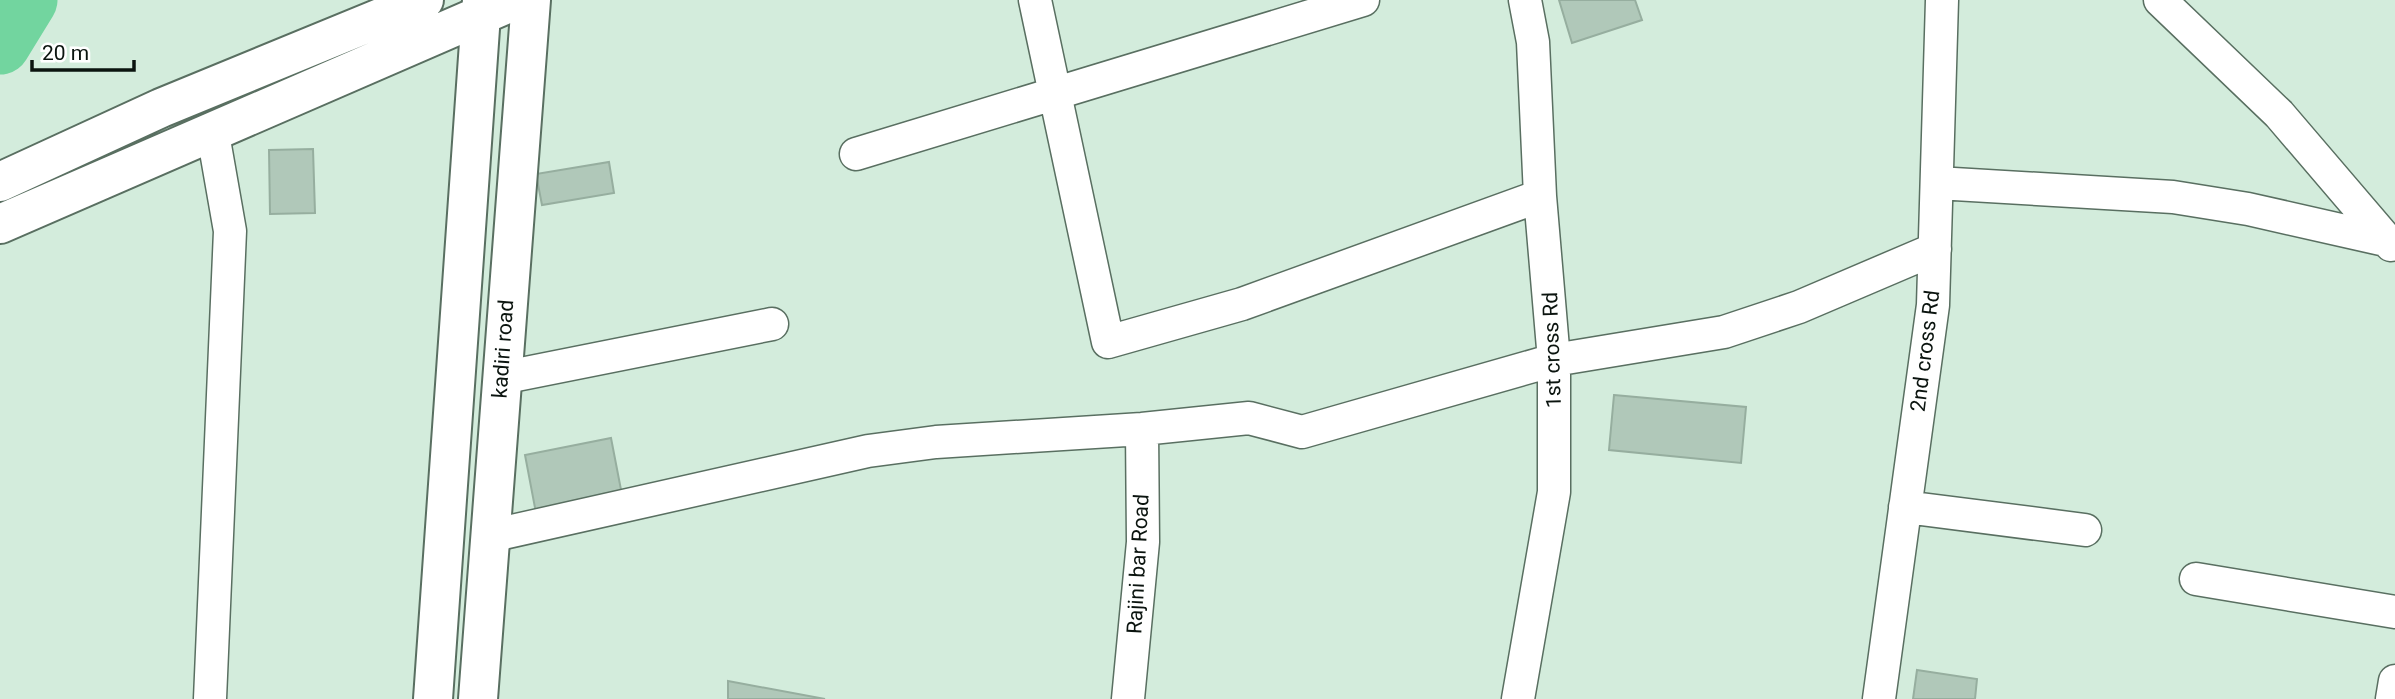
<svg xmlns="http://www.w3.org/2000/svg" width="2395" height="699" font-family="Roboto,sans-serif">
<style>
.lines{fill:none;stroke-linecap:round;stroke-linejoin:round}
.river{stroke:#72d59f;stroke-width:61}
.building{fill:#b0c8b9;stroke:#96ae9f;stroke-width:2}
.street-casing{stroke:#596f61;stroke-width:35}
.secondary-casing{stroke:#596f61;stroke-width:42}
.street{stroke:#fff;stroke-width:32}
.secondary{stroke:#fff;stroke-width:38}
.labels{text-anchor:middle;stroke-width:5;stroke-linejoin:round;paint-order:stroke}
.street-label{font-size:21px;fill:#0b140f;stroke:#fff}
</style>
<rect width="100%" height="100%" fill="#d3ecdc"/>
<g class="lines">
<path class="river" d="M0 44 27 0"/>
</g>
<path class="building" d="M1559 0H1635L1642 20 1572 43Z
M313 149 315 213 270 214 269 150Z
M609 162 614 193 542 205 536 174Z
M1614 395 1746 407 1741 463 1609 450Z
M611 438 622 495 536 513 525 455Z
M1917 670 1977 679 1975 699H1913Z
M728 681 825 699H728Z"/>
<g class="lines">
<defs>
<path id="street" d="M1035 0 1108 342 1242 304 1540 196
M2160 0 2279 114 2391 245
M856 154 1363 0
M1937 183 2173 197 2248 209 2385 240
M501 378 772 324
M1905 507 2085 530
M490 536 868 451 936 442 1142 429 1249 418 1302 432 1554 360 1724 332 1799 307 1935 249
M2196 579 2395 612
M210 699 230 231 213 134
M1128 699 1143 542 1142 429
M1518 699 1554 492V360L1540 196 1533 42 1525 0
M1879 699 1933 305 1942 0
M2392 699 2395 681"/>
<path id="secondary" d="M0 182 161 108 424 0
M0 224 502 6
M433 699 482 0
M478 699 531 0"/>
</defs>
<use href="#street" class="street-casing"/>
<use href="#secondary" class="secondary-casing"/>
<use href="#street" class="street"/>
<use href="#secondary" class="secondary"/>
</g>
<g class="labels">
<g class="street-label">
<text transform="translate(503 349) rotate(-86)" y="7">kadiri road</text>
<text transform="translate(1552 350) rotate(-92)" y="7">1st cross Rd</text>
<text transform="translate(1925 351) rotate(-83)" y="7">2nd cross Rd</text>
<text transform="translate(1138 564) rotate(-87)" y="7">Rajini bar Road</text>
</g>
</g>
<path d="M32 60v10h102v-10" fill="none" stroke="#0b140f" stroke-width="3.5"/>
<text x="42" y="60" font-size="21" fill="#0b140f" stroke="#ffffff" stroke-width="5" paint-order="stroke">20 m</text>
</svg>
